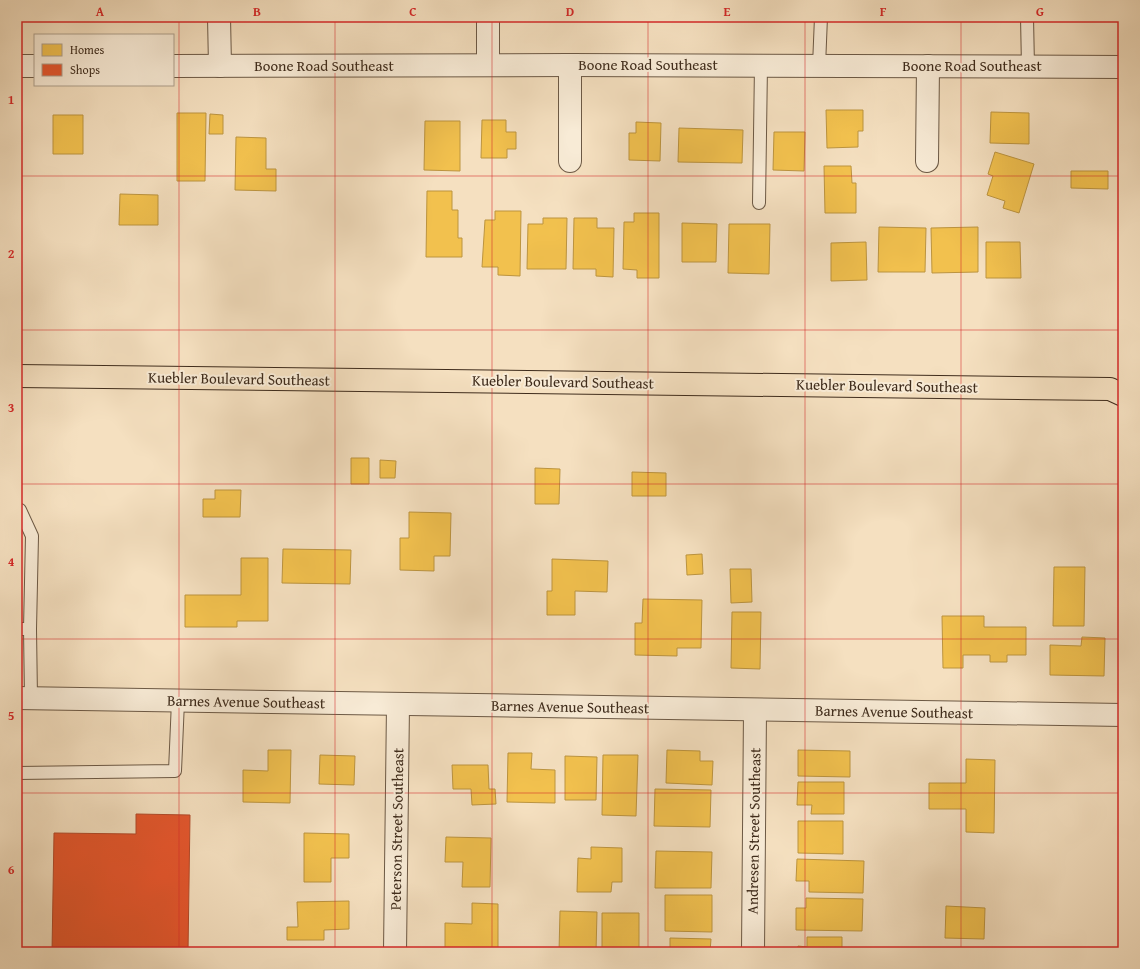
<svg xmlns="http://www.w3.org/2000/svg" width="1140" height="969" font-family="'Gentium Book Plus',serif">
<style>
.homes{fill:#f2c14e;stroke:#bc943f}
.shops{fill:#e4572e;stroke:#b24a29}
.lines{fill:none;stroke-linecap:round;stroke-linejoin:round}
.service-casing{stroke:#6c5945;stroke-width:14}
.minor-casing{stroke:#6c5945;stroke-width:24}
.tertiary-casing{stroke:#6c5945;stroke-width:24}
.primary-casing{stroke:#3f2c1c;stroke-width:24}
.service{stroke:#f8ebd6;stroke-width:12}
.minor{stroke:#f8ebd6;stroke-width:22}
.tertiary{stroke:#f8ebd6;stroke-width:22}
.primary{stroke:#f5e0c0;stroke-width:22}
.grid{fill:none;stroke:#d62828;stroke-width:1;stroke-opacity:0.55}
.labels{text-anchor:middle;stroke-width:4;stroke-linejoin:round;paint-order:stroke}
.street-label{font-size:15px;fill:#3f2c1c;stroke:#f8ebd6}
.neatline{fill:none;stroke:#d62828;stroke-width:1.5}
.grid-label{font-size:13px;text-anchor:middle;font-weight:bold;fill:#d62828}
</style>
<rect width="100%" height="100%" fill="#f5e0c0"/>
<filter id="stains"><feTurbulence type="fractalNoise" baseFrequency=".005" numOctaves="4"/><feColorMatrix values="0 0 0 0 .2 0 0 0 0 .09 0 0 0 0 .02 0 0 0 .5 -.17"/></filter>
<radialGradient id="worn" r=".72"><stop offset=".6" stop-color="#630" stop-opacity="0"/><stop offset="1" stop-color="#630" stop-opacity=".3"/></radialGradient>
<path class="homes" d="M826 110H863V131H858V147L827 148Z
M991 112 1029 113V144L990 143Z
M177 113H206L205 181H177Z
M210 114 223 115V134H209Z
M53 115H83V154H53Z
M482 120H506V132H516V149H507V158H481Z
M425 121H460V171L424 170Z
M636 122 661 123 660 161 629 160V133H636Z
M679 128 743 130 742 163 678 162Z
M774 132H805L804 171 773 170Z
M236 137 266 138V169H276V191L235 190Z
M995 152 1034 164 1019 213 1003 208 1005 201 987 195 993 176 988 174Z
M824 166H851L852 183H856V213H825Z
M1071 171H1108V189L1071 188Z
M427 191H452V210H458V238H462V257H426Z
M120 194 158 195V225H119Z
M495 211H521L520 276 498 275V267H482L485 220H495Z
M634 213H659V278H637V270L623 269 624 222H634Z
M543 218H567L566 269H527L528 224H543Z
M574 218H597V228H614L613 277 596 276V269H573Z
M682 223 717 224 716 262H682Z
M729 224H770L769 274 728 273Z
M879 227 926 228 925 272H878Z
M978 227V272L932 273 931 228Z
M866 242 867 280 831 281V243Z
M986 242H1020L1021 278H986Z
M351 458H369V484H351Z
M380 460 396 461 395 478H380Z
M535 468 560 469 559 504H535Z
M632 472 666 473V496H632Z
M215 490H241L240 517H203V499H215Z
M409 512 451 513 450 556H434V571L400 570V538H409Z
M283 549 351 550 350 584 282 583Z
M702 554 703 574 687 575 686 555Z
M241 558H268V621H237V627H185V595H241Z
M552 559 608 561 607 592 575 591V615H547V591H552Z
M1054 567H1085L1084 626H1053Z
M730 569H751L752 602 731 603Z
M643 599 702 600 701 648H677V656L635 655V623H642Z
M732 612H761L760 669 731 668Z
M942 616H984V627H1026V655H1007V662H990V655H963V668H943Z
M1082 637 1105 638 1104 676 1050 675V645L1081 646Z
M268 750H291L290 803 243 802V770L268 771Z
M667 750 700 751V761H713L712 785 666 783Z
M798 750 850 751V777L798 776Z
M508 753H532L531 769 555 770V803L507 802Z
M320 755 355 756 354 785 319 784Z
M603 755H638L636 816 602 815Z
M565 756 597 757 596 800H565Z
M966 759 995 760 994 833 966 832V809H929V783H966Z
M452 765H488L489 789H495L496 804 472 805 471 789H453Z
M798 782H844V814H811L812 805H797Z
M655 789 711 790 710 827 654 826Z
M798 821H843V854L798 853Z
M304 833 349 834V858H331V882H304Z
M446 837 491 838 490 887H462L463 862H445Z
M591 847 622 848V882H612L611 892H577L578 858 591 859Z
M656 851 712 852 711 888H655Z
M797 859 864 861 863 893 809 892V881H796Z
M665 895H712V932L665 931Z
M806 898 863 899 862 931 796 930V908H806Z
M349 901V929L324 930V940H287V927H298L297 902Z
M472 903 498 904V948H445V923L472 924Z
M946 906 985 908 984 939 945 938Z
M560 911 597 912 596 952H559Z
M602 913H639V952H602Z
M807 937H842V952H797L798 946 807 947Z
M670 938 711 939 710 952H670Z"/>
<path class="shops" d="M136 814 190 815 188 952H52L54 833 136 834Z"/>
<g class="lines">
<defs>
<path id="service" d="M1027 17 1028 67
M819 66 821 17
M759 203 761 65
M17 510H20L32 536 30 629
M17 629H30L31 698
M17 773 175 771 178 701"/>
<path id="minor" d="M219 17 220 66
M488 65V17
M570 65V161
M927 161 928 66
M395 952 398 705
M753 952 755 710"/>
<path id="tertiary" d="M17 66H35
M173 66 570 65 1123 67
M17 698 1123 715"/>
<path id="primary" d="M17 376 1110 389 1123 395"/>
</defs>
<use href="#service" class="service-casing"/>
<use href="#minor" class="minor-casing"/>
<use href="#tertiary" class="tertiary-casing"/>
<use href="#primary" class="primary-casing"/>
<use href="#service" class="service"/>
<use href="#minor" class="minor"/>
<use href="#tertiary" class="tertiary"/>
<use href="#primary" class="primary"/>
</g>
<path class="grid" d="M179 17V952M335 17V952M492 17V952M648 17V952M805 17V952M961 17V952M17 176H1123M17 330H1123M17 484H1123M17 639H1123M17 793H1123"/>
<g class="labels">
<g class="street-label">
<text x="648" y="70">Boone Road Southeast</text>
<text x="324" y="71">Boone Road Southeast</text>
<text x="972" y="71">Boone Road Southeast</text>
<text transform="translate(239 379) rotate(1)" y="5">Kuebler Boulevard Southeast</text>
<text transform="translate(563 382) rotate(1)" y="5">Kuebler Boulevard Southeast</text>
<text transform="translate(887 386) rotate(1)" y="5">Kuebler Boulevard Southeast</text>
<text transform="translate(246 702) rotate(1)" y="5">Barnes Avenue Southeast</text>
<text transform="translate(570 707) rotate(1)" y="5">Barnes Avenue Southeast</text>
<text transform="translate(894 712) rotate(1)" y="5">Barnes Avenue Southeast</text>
<text transform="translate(397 829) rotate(-89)" y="5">Peterson Street Southeast</text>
<text transform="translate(754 831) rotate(-89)" y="5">Andresen Street Southeast</text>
</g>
</g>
<rect width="1140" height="969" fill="none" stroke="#f5e0c0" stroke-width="44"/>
<rect x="34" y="34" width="140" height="52" fill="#f8ebd6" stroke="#ae9f8c"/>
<rect x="42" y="44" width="20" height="12" fill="#f2c14e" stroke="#ae9f8c"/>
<text x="70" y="54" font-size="12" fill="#3f2c1c">Homes</text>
<rect x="42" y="64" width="20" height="12" fill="#e4572e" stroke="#ae9f8c"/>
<text x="70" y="74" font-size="12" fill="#3f2c1c">Shops</text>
<rect x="22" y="22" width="1096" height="925" class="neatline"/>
<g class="grid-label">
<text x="100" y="16">A</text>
<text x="257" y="16">B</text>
<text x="413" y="16">C</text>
<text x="570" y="16">D</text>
<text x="727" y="16">E</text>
<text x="883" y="16">F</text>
<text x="1040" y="16">G</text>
<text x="11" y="104">1</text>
<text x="11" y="258">2</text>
<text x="11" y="412">3</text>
<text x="11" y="566">4</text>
<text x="11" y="720">5</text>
<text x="11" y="874">6</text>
</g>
<rect width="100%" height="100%" filter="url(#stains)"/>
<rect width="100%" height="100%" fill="url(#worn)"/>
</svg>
